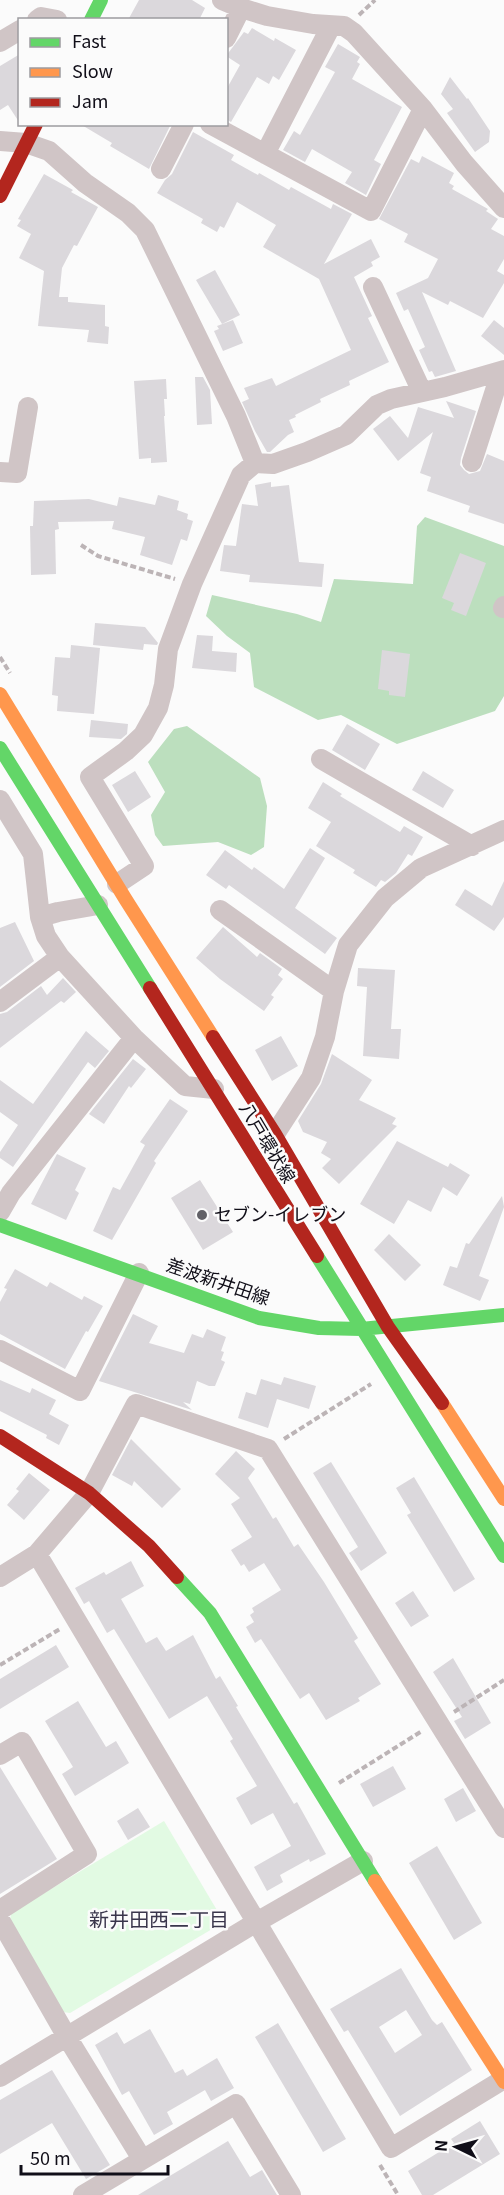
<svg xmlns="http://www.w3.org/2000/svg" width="504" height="2195" font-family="Georgia,'Noto Sans JP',serif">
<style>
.green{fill:#e2fae3}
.forest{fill:#bcdfbe}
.building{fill:#dbd8dc;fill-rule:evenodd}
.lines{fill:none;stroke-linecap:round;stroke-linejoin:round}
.path{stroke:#bcb4b6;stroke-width:4;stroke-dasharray:6 3;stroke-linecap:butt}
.street{stroke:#d0c5c6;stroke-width:20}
.fast{stroke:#63d668;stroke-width:14}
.slow{stroke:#ff974d;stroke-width:14}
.jam{stroke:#b3261e;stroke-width:14}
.poi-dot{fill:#626167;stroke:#fbfbfb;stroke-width:2}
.labels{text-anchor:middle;stroke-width:5;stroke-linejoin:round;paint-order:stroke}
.street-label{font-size:18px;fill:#100e18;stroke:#fbfbfb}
.poi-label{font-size:18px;fill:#100e18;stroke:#fbfbfb;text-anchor:start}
.neighbourhood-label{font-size:20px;fill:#3a364c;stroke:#fbfbfb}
</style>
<rect width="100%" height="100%" fill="#fbfbfb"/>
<path class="green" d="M164 1821 224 1922 70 2013 63 2012 10 1922 11 1913Z"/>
<path class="forest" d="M425 517 504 546V696L495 711 397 744 341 715 318 720 254 687 250 653 227 636 206 616 212 595 297 614 321 622 334 579 413 584 417 526Z
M187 726 260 778 267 806 264 847 251 855 218 842 163 846 155 835 151 815 165 792 148 762 174 729Z"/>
<path class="building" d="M139 0H192L205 8 199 20H128Z
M252 28 274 41 275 38 296 50 279 80 273 76 269 84 257 77 231 122 226 119V90L240 65 226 56 244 32 248 34Z
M338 44 360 57 357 62 360 64 352 79 402 107 374 160 381 164 366 195 345 183 352 172 312 149 305 162 283 150 294 131 300 135 335 72 325 67Z
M20 54V122H19L8 105 0 110V66Z
M450 77 467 99 468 98 490 131 489 142 475 152 447 113 453 109 441 94Z
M80 124H167L170 126 149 169 110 146 112 143Z
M193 132 234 155 231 160 258 175 259 173 289 190 291 187 331 209 333 204 352 214 324 264 371 239 380 257 371 262 373 266 354 277 372 316 368 318 389 362 349 381 350 385 320 399 321 402 295 415 296 417 289 420 294 432 288 435 270 452H267L255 431 242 402 249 399 244 388 272 378 276 386 351 350 319 279 263 247 276 225 237 202 224 228 220 226 217 232 201 223 203 219 157 193 165 180 172 174Z
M422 156 454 173 449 183 454 186 452 189 488 209 486 211 498 219 491 229 504 236V259L497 271 504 275V283L483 318 450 301 448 305 422 292 456 371 435 377 432 371 429 372 419 350 425 347 408 309 404 311 396 293 428 278 438 259 404 242 408 234 379 219 411 159 419 163Z
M44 174 73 190 71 192 98 207 77 246 74 245 62 268 59 297H68V302L105 305V326L109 327 108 344 87 342 89 330 38 326 44 271 19 258 31 234 17 226 21 220 18 219Z
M215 270 240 315 222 324 196 280Z
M233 320 243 343 223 351 214 331 219 329 217 326Z
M494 320 504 328V355L481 336Z
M195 377H203L210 390 212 424 197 425Z
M166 379 167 399H164L165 416H164L167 462 151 463V458L139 459 134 381Z
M446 401 476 411 461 458 460 465 464 470 469 474 480 471 487 454 504 461V524L468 512 470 506 427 491 431 477 420 473 433 432 398 461 373 429 390 416 408 438 418 407 454 418Z
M271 482V487L289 485 299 562 324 564 322 587 249 582 250 575 220 571 224 545 236 546 242 504 258 506 255 485Z
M158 495 179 501 177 510 188 514 187 519 193 521 187 541 181 539 172 565 140 555 145 537 112 529 114 521 58 522 59 529 55 530 56 574 31 575 30 526H33L34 501 89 499 117 506 119 497 155 505Z
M460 553 486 563 466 616 451 610 454 603 442 598Z
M95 623 145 627 158 643 157 645 144 644 143 650 93 645Z
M197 635 213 636 212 651 237 653 236 672 192 668Z
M71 645 100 648 94 714 57 711 58 696 52 695 55 657 70 658Z
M382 650 410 654 405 697 389 695V691L378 689Z
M91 720 128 724 127 734 121 739 89 737Z
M347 724 380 744 365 770 332 750Z
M135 771 151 797 128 812 112 785Z
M423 771 454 790 443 808 412 790Z
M323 782 342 794 340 796 400 832 404 826 423 837 412 856 408 854 396 873 385 882 381 880 376 887 353 873 355 870 316 846 331 822 308 808Z
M310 848 325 858 295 908 337 938 325 954 229 885 226 889 206 875 225 850 252 870 254 867 284 889Z
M504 881V917L494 931 455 905 465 889 492 906Z
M15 922 34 961 0 987V928Z
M223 927 257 957 260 953 282 969 278 975 283 979 271 995 274 997 264 1011 220 979 196 958Z
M358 968 395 970 391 1029H401L399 1059 363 1056 367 987 357 986Z
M63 978 76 992 64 1003 61 1001 0 1048V1014L7 1012 41 986 47 995Z
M86 1031 109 1051 95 1068 88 1062 13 1167 0 1158V1152L18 1125 0 1112V1080L33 1104Z
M281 1036 298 1066 272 1081 255 1050Z
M332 1054 372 1080 359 1100 396 1118 392 1124 397 1126 339 1184 322 1168 331 1159 321 1153 327 1142 303 1132 298 1121 321 1084Z
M133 1059 146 1069 131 1088 129 1086 104 1124 89 1114Z
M170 1099 188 1111 154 1161 156 1163 112 1240 93 1231 113 1187 120 1190 145 1145 140 1142Z
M397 1141 448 1167 450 1163 470 1175 457 1196 443 1187 431 1212 408 1200 394 1224 360 1204Z
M57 1154 86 1168 75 1190 79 1193 66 1220 31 1204Z
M200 1180 233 1232 203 1250 171 1198Z
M502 1196 504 1207 479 1276 489 1280 480 1301 443 1285 450 1266 457 1268 466 1243 469 1244Z
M389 1234 421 1265 405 1281 374 1250Z
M15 1269 47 1287 50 1282 82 1300 84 1296 103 1306 88 1332 86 1331 65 1369 0 1334V1302L7 1289 4 1288Z
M133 1314 158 1326 149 1343 184 1353 192 1334 203 1338 207 1329 226 1337 221 1351 224 1352 221 1360 225 1362 215 1386H209L197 1381 190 1404 183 1402 192 1410 99 1381Z
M284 1377 316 1386 309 1409 277 1399 268 1428 238 1418 246 1392 256 1395 261 1379 281 1385Z
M0 1380 30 1393 32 1388 56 1400 49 1414 69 1425 59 1445 46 1438 47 1435 0 1411Z
M131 1439 181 1489 162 1508 134 1481 132 1486 112 1475Z
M236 1451 255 1469 248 1478 273 1519 276 1517 294 1547 298 1544 324 1582 358 1638 354 1641 381 1684 358 1698 360 1701 326 1720 309 1693 300 1699 261 1639 255 1643 246 1627 254 1622 250 1615 254 1612 252 1608 281 1590 264 1563 249 1572 244 1564 241 1566 231 1550 252 1537 231 1504 240 1498 215 1474Z
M331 1462 387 1553 361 1571 349 1553 358 1547 313 1473Z
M29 1473 50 1490 24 1520 7 1505 19 1491 16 1489Z
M414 1477 475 1579 454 1592 407 1515 411 1513 396 1488Z
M131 1561 144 1586 121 1599 146 1643 157 1637 166 1651 193 1635 216 1679 220 1676 238 1706 236 1707 294 1804 297 1802 326 1854 310 1862 309 1859 280 1875 283 1882 267 1891 254 1867 291 1846 273 1813 251 1825 236 1798 257 1786 230 1741 233 1739 207 1696 169 1719 114 1629 107 1633 89 1601 84 1604 75 1588 104 1572 106 1575Z
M413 1591 429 1616 411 1627 395 1603Z
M56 1645 69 1667 0 1709V1679Z
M453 1658 491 1723 465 1739 454 1721 462 1717 433 1672Z
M78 1701 106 1747 116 1741 129 1763 75 1796 62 1774 73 1767 45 1721Z
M393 1766 406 1789 373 1807 360 1784Z
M0 1767 57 1859 0 1894Z
M463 1788 476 1811 456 1822 444 1799Z
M138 1808 150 1827 128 1840 117 1821Z
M437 1846 482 1923 454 1940 409 1863Z
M401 1968 432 2020 437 2025 442 2022 472 2070 400 2116 348 2030 344 2032 330 2009ZM406 2010 422 2035 395 2053 379 2027Z
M278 2023 346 2139 323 2152 255 2037Z
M150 2029 175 2073 183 2069 187 2076 217 2058 234 2088 211 2101 205 2090 167 2112 173 2124 154 2135 129 2091 122 2095 95 2045 117 2032 124 2044Z
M52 2070 110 2165 86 2179 52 2123 0 2154V2100Z
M480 2121 500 2154 433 2195H422L408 2171 454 2143 451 2139Z
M228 2141 250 2177 262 2170 277 2195H138Z"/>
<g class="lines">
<path class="path" d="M359 15 375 0
M81 545 98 556 175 579
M0 657 10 673
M284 1439 371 1384
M0 1665 60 1629
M454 1712 504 1680
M339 1783 422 1731
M380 2165 398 2195"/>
<path class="street" d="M222 0 241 8 267 16 313 24 344 26 354 33 423 109 464 163 504 208
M37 20 41 17 57 20
M226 38 241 8
M0 42 20 30
M210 124 371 211 423 109
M0 141 26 143 49 151 85 183 128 213 145 230 236 416 255 463 241 475 192 584 168 649 164 685 158 708 143 735 126 751 90 777 144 866 117 884
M265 154 331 26
M161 169 184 124
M373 287 422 392
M472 462 498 381V372
M255 463 273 464 307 452 346 435 377 405 391 399 445 387 504 370
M0 472 17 473 28 407
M503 608 504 606
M321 759 472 846
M0 800 33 854 40 917 46 936 60 957 134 1038 185 1086 214 1089
M220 910 334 991
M40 917 58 912 98 905
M0 1002 60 957
M275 1134 311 1078 325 1037 334 991 348 945 385 898 421 868 504 830
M0 1212 11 1193 134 1038
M0 1350 80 1391 139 1273
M37 1554 391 2148 504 2079
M0 1577 37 1554 89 1493 136 1404 268 1449 504 1828
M0 1755 22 1742 87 1854 0 1910
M0 1920 67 2037 142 2159
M0 2077 255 1923 363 1861
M83 2195 236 2104 291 2195"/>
<path class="fast" d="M91 20 101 0
M0 748 150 988
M0 1225 259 1318 319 1328 361 1329 504 1315
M317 1256 504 1556
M177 1577 210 1613 375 1881"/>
<path class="slow" d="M0 694 126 900 213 1037
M442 1403 504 1499
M375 1881 504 2082"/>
<path class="jam" d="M0 196 36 124
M150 988 317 1256
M213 1037 275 1134 388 1327 442 1403
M0 1436 89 1493 149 1546 177 1577"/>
</g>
<circle class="poi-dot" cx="202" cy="1215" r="6"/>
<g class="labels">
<g class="street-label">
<text transform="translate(267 1143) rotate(59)" y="6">八戸環状線</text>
<text transform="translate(218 1282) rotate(19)" y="6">差波新井田線</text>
</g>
<g class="poi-label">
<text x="214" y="1221">セブン-イレブン</text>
</g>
<g class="neighbourhood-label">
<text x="159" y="1927">新井田西二丁目</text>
</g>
</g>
<rect x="18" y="18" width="210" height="108" fill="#fbfbfb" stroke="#9d9ca0" stroke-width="1.5"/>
<rect x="30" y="38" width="30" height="9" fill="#63d668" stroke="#9d9ca0" stroke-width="1.5"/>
<text x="72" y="48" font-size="18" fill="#100e18">Fast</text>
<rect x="30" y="68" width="30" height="9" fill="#ff974d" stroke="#9d9ca0" stroke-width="1.5"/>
<text x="72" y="78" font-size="18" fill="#100e18">Slow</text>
<rect x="30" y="98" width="30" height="9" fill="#b3261e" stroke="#9d9ca0" stroke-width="1.5"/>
<text x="72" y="108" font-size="18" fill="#100e18">Jam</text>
<g transform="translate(456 2147) rotate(275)" stroke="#fbfbfb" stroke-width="4.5" paint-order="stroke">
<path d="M0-4.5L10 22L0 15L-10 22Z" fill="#100e18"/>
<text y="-9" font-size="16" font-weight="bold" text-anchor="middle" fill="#100e18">N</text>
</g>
<path d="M21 2165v9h147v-9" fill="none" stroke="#100e18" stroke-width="3"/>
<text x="30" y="2165" font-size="18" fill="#100e18" stroke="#fbfbfb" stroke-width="4.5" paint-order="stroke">50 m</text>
</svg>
